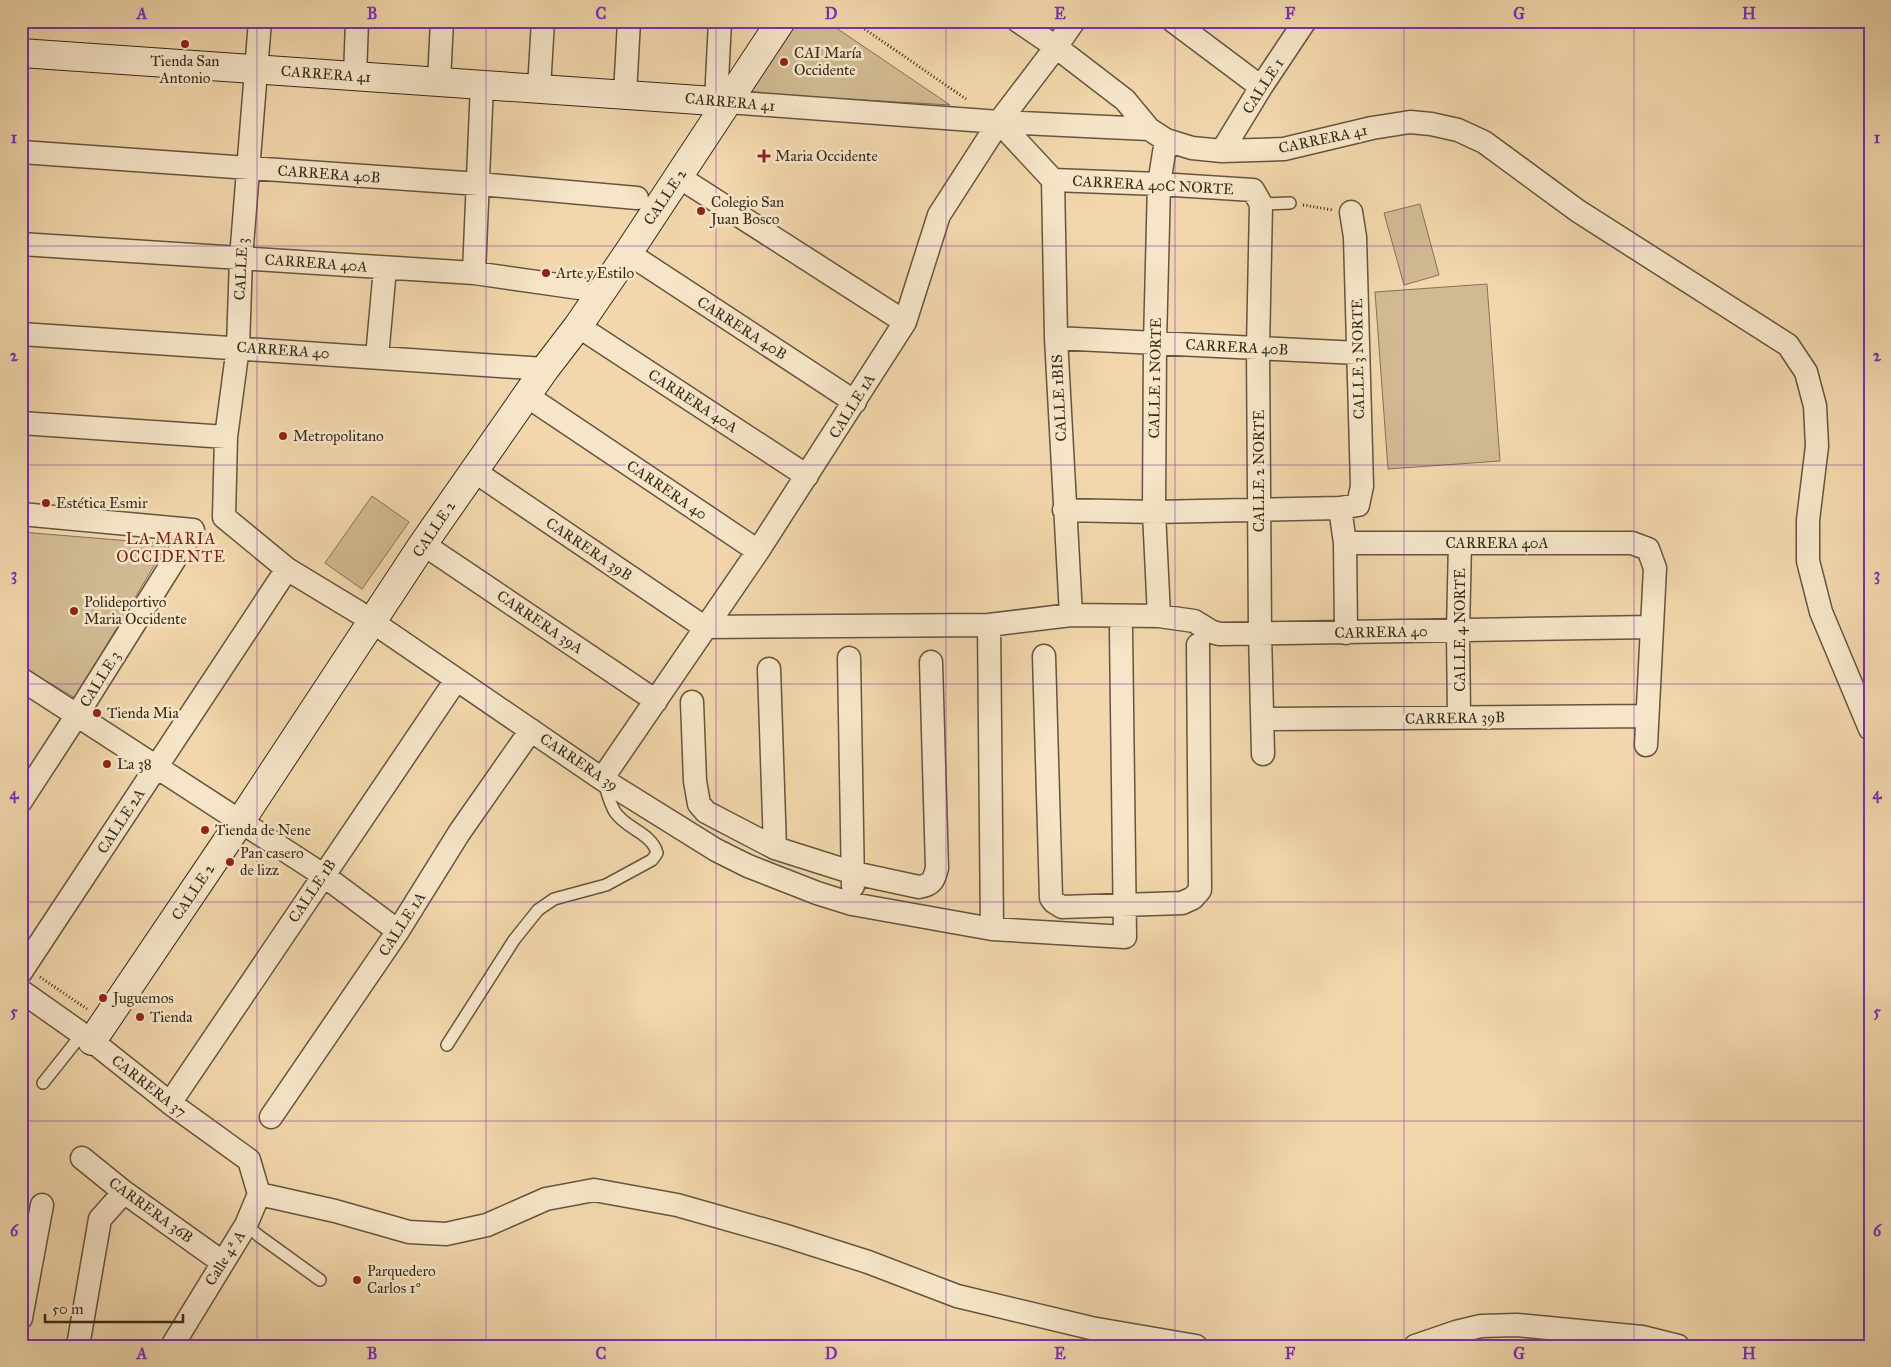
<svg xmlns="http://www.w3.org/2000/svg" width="1891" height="1367" font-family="'IM FELL Great Primer',serif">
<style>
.green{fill:#d1ba92;stroke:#847256}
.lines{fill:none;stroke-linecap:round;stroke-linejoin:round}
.lane-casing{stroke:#65553e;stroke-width:14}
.street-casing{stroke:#65553e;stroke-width:25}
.secondary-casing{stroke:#362a19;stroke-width:30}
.path{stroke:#362a19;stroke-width:3;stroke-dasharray:1 2.5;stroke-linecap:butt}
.lane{stroke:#f6e5c8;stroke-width:11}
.street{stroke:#f6e5c8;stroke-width:22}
.secondary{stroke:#f6e5c8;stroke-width:28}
.grid{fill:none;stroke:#7b2cbf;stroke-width:1;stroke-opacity:0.55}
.poi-dot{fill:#8f2418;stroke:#f6e5c8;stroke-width:2}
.labels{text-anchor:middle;stroke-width:5;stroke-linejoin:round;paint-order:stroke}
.poi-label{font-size:15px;fill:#362a19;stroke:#f6e5c8;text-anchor:start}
.street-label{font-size:15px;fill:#362a19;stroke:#f6e5c8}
.neighbourhood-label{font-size:16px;letter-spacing:1px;fill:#7a1f14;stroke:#f6e5c8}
.neatline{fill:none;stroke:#7b2cbf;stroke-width:2}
.grid-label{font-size:16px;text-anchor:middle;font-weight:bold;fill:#7b2cbf}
</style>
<rect width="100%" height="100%" fill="#f1d7ab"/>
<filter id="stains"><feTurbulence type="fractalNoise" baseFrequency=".004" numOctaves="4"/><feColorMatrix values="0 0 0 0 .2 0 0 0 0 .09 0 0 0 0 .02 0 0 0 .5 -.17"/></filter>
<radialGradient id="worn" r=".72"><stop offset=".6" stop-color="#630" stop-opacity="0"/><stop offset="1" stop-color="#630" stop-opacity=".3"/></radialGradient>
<path class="green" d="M794 21H826L950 105 744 93Z
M1420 204 1439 275 1404 285 1384 213Z
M1487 284 1500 461 1388 469 1375 292Z
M372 496 409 522 362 589 325 563Z
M21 532 167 544 75 698 21 666Z"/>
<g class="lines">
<defs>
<path id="lane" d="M1261 204 1290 203
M447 1045 514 940 538 910 554 899 606 885 652 860 657 853C652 833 626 829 615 812 610 804 607 792 604 783
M43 1083 82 1034
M246 1225 259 1236 320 1280"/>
<path id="street" d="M260 21 241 258 238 347 226 437 224 517 287 569 358 612 602 779 716 850 748 866 817 893 852 904 992 929 1125 937 1121 630
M1018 21 1056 47 1125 100 1149 129
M1173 21 1261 87
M355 76 357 21
M439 81 442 21
M539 88 543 21
M625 94 629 21
M716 101 720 21
M728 102 999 122 1149 129 1166 140 1192 148 1222 151 1284 149 1372 128 1410 122 1431 124 1458 130 1484 142 1578 211 1788 345 1806 372 1815 406 1817 446 1808 520V561L1821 612 1870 729
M999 122 1053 180
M1222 151 1261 87 1305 21
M21 152 479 184 637 198
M679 177 905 322
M1053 180 1159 184 1253 190 1261 204 1258 348 1260 633 1263 754
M1053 180 1056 338 1071 615
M21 244 474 273 579 288
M628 253 855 402
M474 273 482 84
M578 326 807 476
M21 334 545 369
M1056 338 1358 353
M377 357 385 268
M527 396 758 551
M21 423 226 437
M474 471 704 627 989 625 1071 615 1159 616 1194 621 1212 632 1220 634 1652 627
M1340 508 1345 543 1346 633
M1064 510 1154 512 1340 508 1358 505 1362 486 1355 237 1351 212
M21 514 193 530 77 715 21 801
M1345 543H1632L1648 549 1655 568 1646 745
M423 544 656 701
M1159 616 1154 512 1155 343 1159 184 1166 140
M989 625 992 929
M1044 656 1051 898 1054 902 1062 907 1182 903 1193 898 1200 890 1198 645
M849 658 853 886
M769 669 775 848
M21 679 323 875 398 931
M692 702 695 781 699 804 706 812 775 848 854 873 919 887C932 885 934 880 937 868L931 662
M1459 717 1458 631 1460 543
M1263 719 1647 716
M602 779 758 551 905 322 939 215 999 122 1056 47 1074 21
M21 972 287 569
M21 991 92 1041 170 1103 249 1160 259 1194
M170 1103 456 680
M271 1117 398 931 459 833 531 730
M82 1158 124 1192 222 1262
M259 1194 335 1211 409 1232 446 1234 487 1225 546 1199 594 1190 677 1205 783 1235 868 1262 957 1296 1091 1328 1196 1346
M21 1318 42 1205
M78 1346 100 1219 124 1192
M172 1346 246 1225 259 1194
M1415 1346 1456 1332 1481 1326 1517 1325 1642 1337 1678 1346"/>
<path id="secondary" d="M21 53 728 102
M92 1041 240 822 423 544 545 369 578 326 628 253 781 21"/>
</defs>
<use href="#lane" class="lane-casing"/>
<use href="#street" class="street-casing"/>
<use href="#secondary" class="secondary-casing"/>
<path class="path" d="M853 21 966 99
M1303 205 1333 210
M40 977 87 1009"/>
<use href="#lane" class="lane"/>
<use href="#street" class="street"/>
<use href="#secondary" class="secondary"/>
</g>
<path class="grid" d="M257 21V1346M486 21V1346M716 21V1346M946 21V1346M1175 21V1346M1404 21V1346M1634 21V1346M21 246H1870M21 465H1870M21 684H1870M21 902H1870M21 1121H1870"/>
<g class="poi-dot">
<circle cx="185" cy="44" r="5"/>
<circle cx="784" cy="62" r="5"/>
<path d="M761.5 148.5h5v5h5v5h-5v5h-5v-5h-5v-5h5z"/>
<circle cx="701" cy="211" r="5"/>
<circle cx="546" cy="273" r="5"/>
<circle cx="283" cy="436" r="5"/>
<circle cx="46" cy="503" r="5"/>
<circle cx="74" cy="611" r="5"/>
<circle cx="97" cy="713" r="5"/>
<circle cx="107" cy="764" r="5"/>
<circle cx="205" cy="830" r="5"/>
<circle cx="230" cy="862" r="5"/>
<circle cx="103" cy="998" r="5"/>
<circle cx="140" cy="1017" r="5"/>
<circle cx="357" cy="1280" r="5"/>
</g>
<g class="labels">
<g class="poi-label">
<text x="794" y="58">CAI María<tspan x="794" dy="17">Occidente</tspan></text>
<text x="185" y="66" text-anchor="middle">Tienda San<tspan x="185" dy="17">Antonio</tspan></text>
<text x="775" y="161">Maria Occidente</text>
<text x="711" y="207">Colegio San<tspan x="711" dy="17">Juan Bosco</tspan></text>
<text x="556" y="278">Arte y Estilo</text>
<text x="293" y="441">Metropolitano</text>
<text x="56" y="508">Estética Esmir</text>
<text x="84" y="607">Polideportivo<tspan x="84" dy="17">Maria Occidente</tspan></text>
<text x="107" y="718">Tienda Mia</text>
<text x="117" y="769">La 38</text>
<text x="215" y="835">Tienda de Nene</text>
<text x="240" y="858">Pan casero<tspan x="240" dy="17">de lizz</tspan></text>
<text x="113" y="1003">Juguemos</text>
<text x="150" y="1022">Tienda</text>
<text x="367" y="1276">Parquedero<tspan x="367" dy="17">Carlos 1º</tspan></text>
</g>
<g class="street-label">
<text transform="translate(326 74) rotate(4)" y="5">CARRERA 41</text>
<text transform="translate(1263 86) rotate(-57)" y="5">CALLE 1</text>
<text transform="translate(730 102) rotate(5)" y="5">CARRERA 41</text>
<text transform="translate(1323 139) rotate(-12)" y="5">CARRERA 41</text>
<text transform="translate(329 174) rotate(4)" y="5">CARRERA 40B</text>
<text transform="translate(1153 185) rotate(3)" y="5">CARRERA 40C NORTE</text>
<text transform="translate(665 197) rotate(-56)" y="5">CALLE 2</text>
<text transform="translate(316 263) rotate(4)" y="5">CARRERA 40A</text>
<text transform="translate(241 269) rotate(-87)" y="5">CALLE 3</text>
<text transform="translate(742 328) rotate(33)" y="5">CARRERA 40B</text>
<text transform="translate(1237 347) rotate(3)" y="5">CARRERA 40B</text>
<text transform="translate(283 350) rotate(4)" y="5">CARRERA 40</text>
<text transform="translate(1358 359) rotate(-91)" y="5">CALLE 3 NORTE</text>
<text transform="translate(1155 378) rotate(-89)" y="5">CALLE 1 NORTE</text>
<text transform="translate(1059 398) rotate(-93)" y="5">CALLE 1BIS</text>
<text transform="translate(693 401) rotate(33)" y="5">CARRERA 40A</text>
<text transform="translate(852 406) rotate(-58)" y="5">CALLE 1A</text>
<text transform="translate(1259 471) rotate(-90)" y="5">CALLE 2 NORTE</text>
<text transform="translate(667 490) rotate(34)" y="5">CARRERA 40</text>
<text transform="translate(434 529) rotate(-56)" y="5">CALLE 2</text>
<text x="1497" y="548">CARRERA 40A</text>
<text transform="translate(589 549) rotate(34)" y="5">CARRERA 39B</text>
<text transform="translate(540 622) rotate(34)" y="5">CARRERA 39A</text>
<text transform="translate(1460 630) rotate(-90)" y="5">CALLE 4 NORTE</text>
<text transform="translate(1381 632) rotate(-1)" y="5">CARRERA 40</text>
<text transform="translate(100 679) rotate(-58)" y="5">CALLE 3</text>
<text transform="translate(1455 718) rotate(-1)" y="5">CARRERA 39B</text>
<text transform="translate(579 762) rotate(34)" y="5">CARRERA 39</text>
<text transform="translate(121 821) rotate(-57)" y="5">CALLE 2A</text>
<text transform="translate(312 891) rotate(-56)" y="5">CALLE 1B</text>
<text transform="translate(193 892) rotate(-56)" y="5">CALLE 2</text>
<text transform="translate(402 924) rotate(-57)" y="5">CALLE 1A</text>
<text transform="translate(149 1086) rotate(38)" y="5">CARRERA 37</text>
<text transform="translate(151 1210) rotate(36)" y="5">CARRERA 36B</text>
<text transform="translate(225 1258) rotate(-58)" y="5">Calle 4ª A</text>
</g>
<g class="neighbourhood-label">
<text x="171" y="544">LA MARIA<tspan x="171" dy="18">OCCIDENTE</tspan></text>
</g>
</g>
<rect width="1891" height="1367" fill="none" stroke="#f1d7ab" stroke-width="55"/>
<path d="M45 1314v8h138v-8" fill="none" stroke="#362a19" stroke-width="2.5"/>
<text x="52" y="1314" font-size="15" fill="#362a19" stroke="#f6e5c8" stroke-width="4" paint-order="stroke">50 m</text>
<rect x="28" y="28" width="1836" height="1312" class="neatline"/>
<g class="grid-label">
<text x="142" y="19">A</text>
<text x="372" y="19">B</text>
<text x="601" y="19">C</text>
<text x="831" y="19">D</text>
<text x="1060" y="19">E</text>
<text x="1290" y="19">F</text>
<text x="1519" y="19">G</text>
<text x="1749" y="19">H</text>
<text x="14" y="143">1</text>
<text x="1877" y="143">1</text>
<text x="14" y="361">2</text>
<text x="1877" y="361">2</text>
<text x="14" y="580">3</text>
<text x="1877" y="580">3</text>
<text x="14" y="799">4</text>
<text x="1877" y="799">4</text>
<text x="14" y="1017">5</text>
<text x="1877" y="1017">5</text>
<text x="14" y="1236">6</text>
<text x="1877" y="1236">6</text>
<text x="142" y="1359">A</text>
<text x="372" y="1359">B</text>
<text x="601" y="1359">C</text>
<text x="831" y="1359">D</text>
<text x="1060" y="1359">E</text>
<text x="1290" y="1359">F</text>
<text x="1519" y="1359">G</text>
<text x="1749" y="1359">H</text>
</g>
<rect width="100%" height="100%" filter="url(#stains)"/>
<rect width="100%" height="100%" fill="url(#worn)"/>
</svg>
